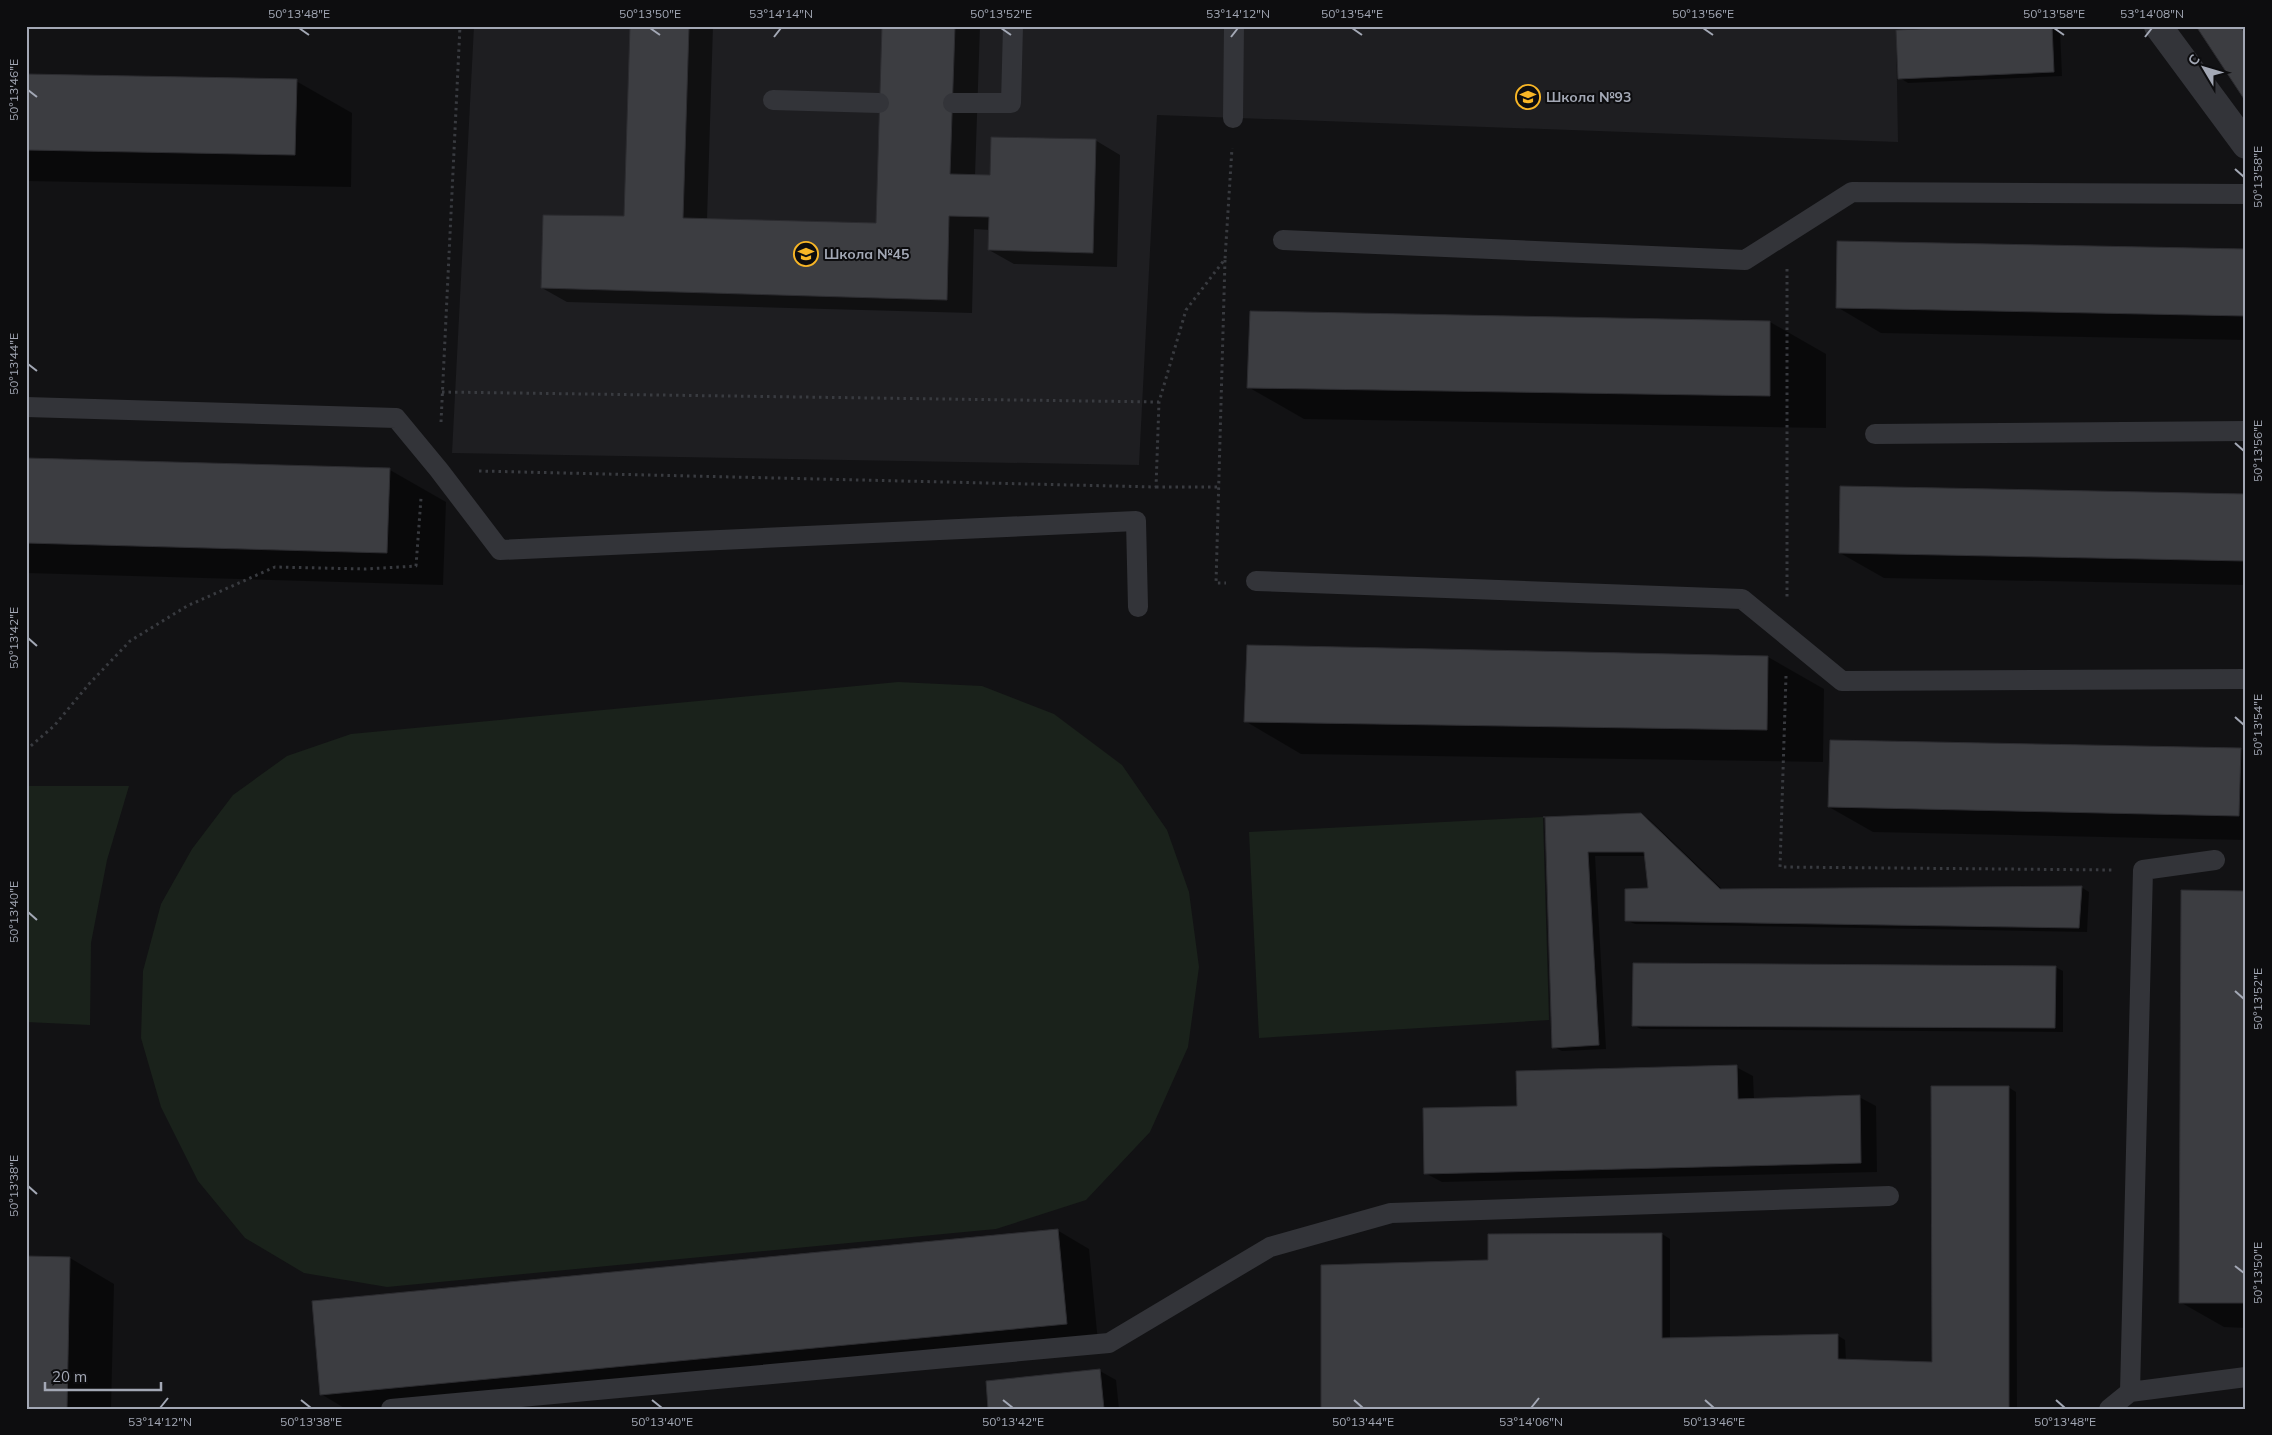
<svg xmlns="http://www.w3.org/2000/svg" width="2272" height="1435" font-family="Mulish,sans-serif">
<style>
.built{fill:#1e1e21}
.green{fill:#1a221b}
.shadow{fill:#0007}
.building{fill:#3c3d41;stroke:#2c2c30}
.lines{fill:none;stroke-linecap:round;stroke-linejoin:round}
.path{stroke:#393b40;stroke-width:3;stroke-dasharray:2.5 4;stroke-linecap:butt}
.lane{stroke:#333439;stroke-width:20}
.street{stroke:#333439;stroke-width:28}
.ticks{fill:none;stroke:#a3a8b5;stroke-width:2}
.labels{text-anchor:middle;stroke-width:4;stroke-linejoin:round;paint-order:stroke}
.poi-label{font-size:14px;font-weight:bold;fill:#a3a8b5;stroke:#0d0d0f;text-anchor:start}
.neatline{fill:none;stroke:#a3a8b5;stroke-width:2}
.ticks-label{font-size:12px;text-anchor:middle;fill:#a3a8b5}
</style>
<rect width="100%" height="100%" fill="#121214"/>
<path class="built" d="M474 26H1896L1898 142 1157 115 1139 465 452 453Z"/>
<path class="green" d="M898 682 982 686 1054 714 1122 765 1167 830 1189 892 1199 967 1188 1047 1150 1132 1086 1200 996 1229 387 1287 304 1273 245 1238 198 1181 161 1107 141 1038 143 971 161 904 192 849 233 795 287 756 351 734Z
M26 786H129L107 860 91 943 90 1025 26 1022Z
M1543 817 1549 1020 1259 1038 1249 832Z"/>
<path class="shadow" d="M631 26H713L707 220 877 224 883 26H980L975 176H992L1095 140 1120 155 1117 267 1014 264 989 250 990 230 974 229 972 313 567 302 542 288 625 218Z
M2014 26H2055L2060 29 2062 76 1908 83 1900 78Z
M2197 26H2244L2246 29V99Z
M26 75 296 81 352 113 351 187 26 181Z
M2246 250V340L1881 333 1837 307Z
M1251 312 1770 322 1826 354V428L1304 419 1248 387Z
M26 459 390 470 446 502 443 585 26 573Z
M2246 495V585L1884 578 1840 553Z
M1768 657 1824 689 1823 762 1301 754 1245 721Z
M2241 749 2246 752V840L1873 832 1829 807Z
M1640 814 1649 819 1723 890 2081 887 2089 892 2087 932 1635 924 1626 920 1650 889 1646 856H1595L1606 1049 1562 1051 1554 1047 1546 818Z
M2246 892V1328L2224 1327 2180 1302Z
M2055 967 2063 971V1032L1641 1029 1633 1025Z
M1736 1067 1753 1076 1754 1100 1859 1097 1876 1106 1877 1172 1442 1182 1425 1173 1518 1107Z
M2008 1087 2016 1092 2017 1409H1323L1489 1262 1662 1234 1670 1239V1339L1837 1335 1845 1340 1846 1361 1933 1364Z
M1057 1230 1089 1249 1098 1342 396 1409H346L321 1394Z
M70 1258 114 1284 111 1409H26Z
M1100 1371 1116 1380 1119 1409H990Z"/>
<path class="building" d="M630 26H689L683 218 876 223 882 26H955L950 174 990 175 991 137 1096 139 1093 253 988 250 989 217 949 216 947 300 541 288 543 215 624 216Z
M1986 26H2052L2054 72 1898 79 1896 30Z
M2196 26H2240L2246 35V102Z
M26 74 297 79 295 155 26 150Z
M1837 241 2246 249V316L1836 308Z
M1250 311 1770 321V396L1247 388Z
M26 458 390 468 387 553 26 543Z
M1840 486 2246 494V561L1839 553Z
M1247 645 1768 656 1767 730 1244 722Z
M1830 740 2241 748 2239 816 1828 807Z
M1641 813 1720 889 2082 886 2079 928 1625 921V889L1648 888 1644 852H1588L1599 1045 1552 1048 1545 817H1543Z
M2181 890 2246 891V1303H2179Z
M1633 963 2056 966 2055 1028 1632 1026Z
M1737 1065 1738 1099 1860 1095 1861 1163 1424 1174 1423 1108 1517 1106 1516 1071Z
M1931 1086H2009V1409H1321V1265L1488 1260V1234L1662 1233V1338L1838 1334V1359L1932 1362Z
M1058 1229 1067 1324 320 1395 312 1301Z
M26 1256 70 1257 67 1409H26Z
M1100 1369 1104 1409H988L986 1381Z"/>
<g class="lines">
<path class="path" d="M1225 260 1216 583H1226
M1787 269V597
M442 392 1159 402
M441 422 460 26
M479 471 1156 487 1159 402 1186 310 1225 259 1232 148
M1156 487H1218
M1786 676 1780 867 2113 870
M26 750 54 726 89 684 130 641 187 606 275 567 366 569 416 566 421 498"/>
<path class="lane" d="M773 100 879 103
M953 103H1011L1013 26
M1233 118 1234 26
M1283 240 1745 260 1852 192 2246 194
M26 407 396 418 439 470 500 550 1136 521 1138 607
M1875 434 2246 431
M1256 581 1742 599 1842 681 2246 679
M2130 1392 2143 870 2215 860
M391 1409 1109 1343 1270 1247 1391 1213 1889 1196
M2109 1409 2130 1392 2246 1377"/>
<path class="street" d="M2158 26 2246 145"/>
</g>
<path class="ticks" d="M299 28 309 35M650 28 660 35M1001 28 1011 35M1352 28 1362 35M1703 28 1713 35M2054 28 2064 35M774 37 781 28M1231 37 1238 28M2145 37 2152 28M28 90 37 97M2235 169 2244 177M28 364 37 371M2235 443 2244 451M28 638 37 646M2235 717 2244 725M28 912 37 920M2235 991 2244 999M28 1186 37 1194M2235 1266 2244 1273M301 1400 311 1408M652 1400 662 1408M1003 1400 1013 1408M1354 1400 1363 1408M1705 1400 1714 1408M2056 1400 2065 1408M160 1408 168 1398M1531 1408 1539 1398"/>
<defs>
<symbol id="school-ring" viewBox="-11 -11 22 22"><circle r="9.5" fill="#0d0d0f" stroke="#f8b626" stroke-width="1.5"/><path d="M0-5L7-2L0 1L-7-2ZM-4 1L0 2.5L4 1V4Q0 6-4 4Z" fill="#f8b626"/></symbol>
</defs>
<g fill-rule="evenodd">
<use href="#school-ring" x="1514" y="83" width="28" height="28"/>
<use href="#school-ring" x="792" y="240" width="28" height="28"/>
</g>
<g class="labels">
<g class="poi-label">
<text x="1546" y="102">Школа №93</text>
<text x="824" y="259">Школа №45</text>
</g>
</g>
<rect width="2272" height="1435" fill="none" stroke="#0d0d0f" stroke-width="55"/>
<g transform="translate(2204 68) rotate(308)" stroke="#0d0d0f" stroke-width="4" paint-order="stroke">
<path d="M0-4L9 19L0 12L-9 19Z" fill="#a3a8b5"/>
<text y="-8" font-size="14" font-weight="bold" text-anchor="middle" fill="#a3a8b5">С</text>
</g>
<path d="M45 1382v8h116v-8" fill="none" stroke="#a3a8b5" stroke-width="2.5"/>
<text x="52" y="1382" font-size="15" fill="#a3a8b5" stroke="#0d0d0f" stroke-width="4" paint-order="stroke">20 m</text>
<rect x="28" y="28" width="2216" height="1380" class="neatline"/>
<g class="ticks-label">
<text x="299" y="18">50°13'48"E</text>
<text x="650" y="18">50°13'50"E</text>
<text x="781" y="18">53°14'14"N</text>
<text x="1001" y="18">50°13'52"E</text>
<text x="1238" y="18">53°14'12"N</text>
<text x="1352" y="18">50°13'54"E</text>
<text x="1703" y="18">50°13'56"E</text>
<text x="2054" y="18">50°13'58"E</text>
<text x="2152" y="18">53°14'08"N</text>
<text transform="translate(14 90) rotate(-90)" y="4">50°13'46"E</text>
<text transform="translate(2258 177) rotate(-90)" y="4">50°13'58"E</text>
<text transform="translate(14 364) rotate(-90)" y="4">50°13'44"E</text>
<text transform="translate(2258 451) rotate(-90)" y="4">50°13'56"E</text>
<text transform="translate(14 638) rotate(-90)" y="4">50°13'42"E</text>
<text transform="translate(2258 725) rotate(-90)" y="4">50°13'54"E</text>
<text transform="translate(14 912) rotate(-90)" y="4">50°13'40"E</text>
<text transform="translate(2258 999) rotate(-90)" y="4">50°13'52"E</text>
<text transform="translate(14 1186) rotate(-90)" y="4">50°13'38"E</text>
<text transform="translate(2258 1273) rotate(-90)" y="4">50°13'50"E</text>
<text x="160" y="1426">53°14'12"N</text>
<text x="311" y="1426">50°13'38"E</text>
<text x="662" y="1426">50°13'40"E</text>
<text x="1013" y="1426">50°13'42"E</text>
<text x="1363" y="1426">50°13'44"E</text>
<text x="1531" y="1426">53°14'06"N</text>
<text x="1714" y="1426">50°13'46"E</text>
<text x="2065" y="1426">50°13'48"E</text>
</g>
</svg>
